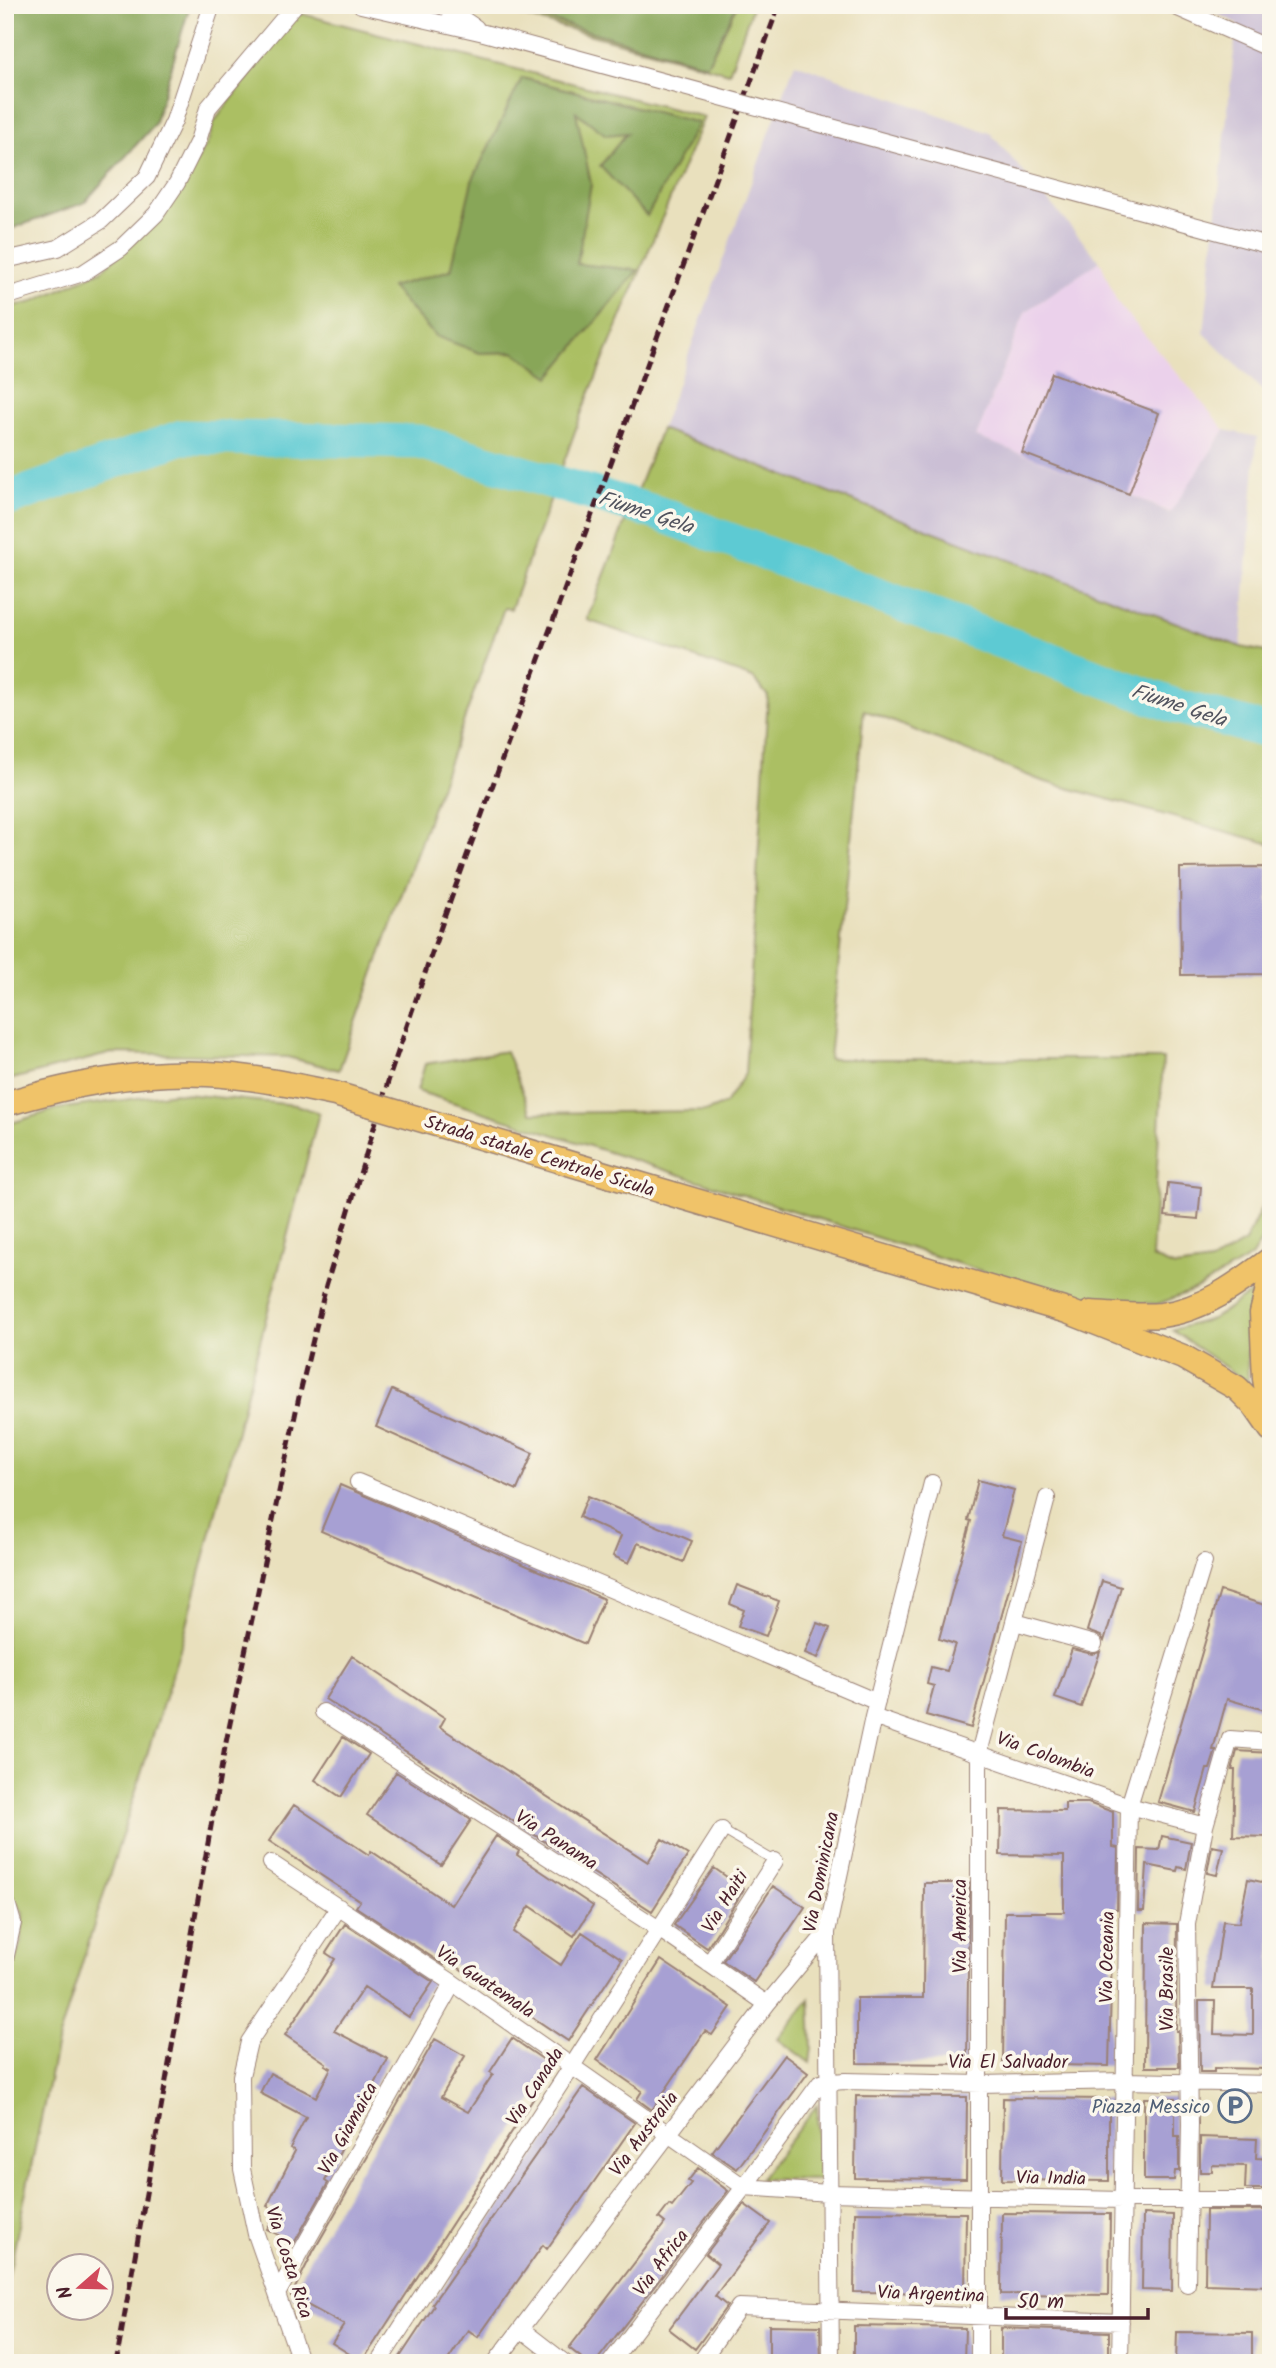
<svg xmlns="http://www.w3.org/2000/svg" width="1276" height="2368" font-family="Kalam,sans-serif">
<style>
.built{fill:#ebd1eb}
.industrial{fill:#cbbfd5}
.green{fill:#abbf63;stroke:#7a6f47;stroke-width:2;fill-rule:evenodd}
.forest{fill:#88a659;stroke:#696242;stroke-width:2}
.lines{fill:none;stroke-linecap:round;stroke-linejoin:round}
.river{stroke:#5dcad3;stroke-width:35}
.building{fill:#a7a0d3}
.service-casing{stroke:#9a8074;stroke-width:10}
.minor-casing{stroke:#9a8074;stroke-width:18}
.primary-casing{stroke:#9a8074;stroke-width:27}
.service{stroke:#fff;stroke-width:8}
.minor{stroke:#fff;stroke-width:16}
.primary{stroke:#f0c369;stroke-width:24}
.rail{stroke:#4a1f2b;stroke-width:5;stroke-dasharray:10 5;stroke-linecap:butt}
.minor-bridge-casing{stroke:#9a8074;stroke-width:18;stroke-linecap:butt}
.primary-bridge-casing{stroke:#9a8074;stroke-width:27;stroke-linecap:butt}
.minor-bridge{stroke:#fff;stroke-width:16}
.primary-bridge{stroke:#f0c369;stroke-width:24}
.labels{text-anchor:middle;stroke-width:7;stroke-linejoin:round;paint-order:stroke}
.street-label{font-size:19px;fill:#4a1f2b;stroke:#fbf7ec}
.service-label{font-size:19px;fill:#4e5e75;stroke:#fbf7ec;text-anchor:end}
.water-label{font-size:21px;font-style:italic;fill:#50525d;stroke:#fbf7ec}
</style>
<rect width="100%" height="100%" fill="#fbf7ec"/>
<filter id="ink" filterUnits="userSpaceOnUse"><feTurbulence type="fractalNoise" baseFrequency=".0143" numOctaves="2"/><feDisplacementMap in="SourceGraphic" scale="14" xChannelSelector="R" yChannelSelector="G"/><feConvolveMatrix kernelMatrix="1 2 1 2 8 2 1 2 1" color-interpolation-filters="sRGB"/></filter>
<filter id="wash" filterUnits="userSpaceOnUse"><feTurbulence type="fractalNoise" baseFrequency=".00686" numOctaves="4" result="noise"/><feDisplacementMap in="SourceGraphic" scale="28" xChannelSelector="R" yChannelSelector="G"/><feGaussianBlur stdDeviation="1.57" result="paint"/><feColorMatrix in="noise" values="0 0 0 0 0 0 0 0 0 0 0 0 0 0 0 0 0 1.4 0 .05"/><feComposite in="paint" operator="in"/></filter>
<g filter="url(#wash)">
<rect width="100%" height="100%" fill="#e9e0bd"/>
<path class="built" d="M1100 261 1117 302 1225 430 1171 513 1129 494 976 437 1025 312Z"/>
<path class="industrial" d="M1198 5H1271V392L1263 391 1204 333 1237 23Z
M795 63 990 133 1100 261 1025 312 976 437 1129 494 1170 513 1225 430 1257 437 1241 647 661 429Z"/>
<path class="green" d="M483 5H537L543 18 707 65 737 5H753L729 73Z
M298 13 704 117 583 409 511 609 504 608 339 1070 287 1057 112 1053 5 1081V307L30 303 101 271 163 215 208 142 214 122ZM522 78 698 123 575 111 591 184 576 264 637 271 514 352 480 353 392 287 451 270Z
M661 429 1241 647 1271 653V844L1042 781 864 710 829 1059H1163L1152 1257 1175 1267 1211 1262 1245 1242 1271 1188V1226L1251 1257 1194 1290 1158 1304 1097 1300 988 1273 417 1091 425 1064 506 1051 531 1113 708 1111 725 1104 745 1074 768 696 753 678 587 620Z
M175 1093 296 1105 319 1113 184 1636 56 2047 5 2292V1980L21 1945 23 1912 5 1891V1125L57 1109Z
M1257 1289 1247 1339 1248 1383 1172 1330 1212 1319Z
M810 1999 812 2047 810 2063 778 2039Z
M817 2105 819 2180 760 2179Z"/>
<path class="forest" d="M5 5H190L154 125 84 203 5 231Z
M537 5H737L707 65 543 18Z
M522 78 698 123 647 216 600 166 627 133 606 135 576 112 591 184 577 264 638 270 550 377 514 352 480 353 435 336 391 287 451 270 472 181Z"/>
<g class="lines">
<path class="river" d="M5 500 182 437 420 442 657 513 1175 706 1271 732"/>
</g>
<g id="blocks">
<path class="building" d="M1052 373 1159 413 1129 494 1022 453Z
M1268 867 1271 974 1181 975 1180 868Z
M1168 1183 1201 1187 1198 1219 1165 1216Z
M392 1390 533 1453 517 1490 376 1427Z
M978 1480 1014 1490 1002 1536 1022 1541 971 1728 926 1715 934 1686 927 1684 931 1667 947 1671 955 1644 939 1639 971 1521 968 1520Z
M340 1485 604 1599 585 1644 321 1531Z
M588 1496 692 1541 683 1562 638 1543 629 1563 613 1556 621 1536 579 1517Z
M1102 1581 1121 1587 1104 1641 1101 1636 1087 1631Z
M737 1585 779 1601 766 1636 738 1626 744 1610 730 1604Z
M1220 1591 1271 1607V1712L1227 1699 1213 1750H1216L1210 1769H1207L1195 1812 1158 1802Z
M817 1623 830 1628 818 1658 805 1653Z
M1072 1649 1092 1654 1100 1652 1081 1707 1055 1698Z
M352 1656 445 1718 440 1727 648 1862 662 1839 688 1855 652 1911 325 1699Z
M343 1737 369 1754 341 1797 315 1780Z
M1237 1751 1271 1753V1837L1233 1836 1235 1770H1232Z
M396 1772 471 1820 441 1865 367 1815Z
M1065 1803H1088L1113 1812V1847L1118 1848 1117 1909H1113L1109 2066 1003 2064 1005 1912H1064V1856L1000 1855 1001 1810 1065 1811Z
M294 1805 369 1855 371 1851 451 1905 496 1836 519 1851 517 1855 593 1906 574 1936 530 1906 513 1932 561 1965 582 1932 622 1959 568 2041 447 1960 444 1965 356 1907 360 1901 269 1841Z
M1162 1836 1191 1842 1186 1869 1178 1867 1177 1871 1147 1865 1144 1911H1138L1139 1849 1159 1850Z
M1212 1846 1223 1848 1217 1875 1207 1873Z
M714 1868 744 1889 707 1948 674 1925Z
M1248 1879 1271 1884V2069L1214 2068V2072H1200L1199 2001H1215L1214 2034 1253 2035V1989H1213L1223 1921 1239 1923Z
M924 1883H969L967 2064 857 2063V1998H923Z
M773 1886 805 1907 754 1982 723 1961Z
M1146 1923 1177 1924 1176 2031H1178L1179 2067H1145Z
M345 1924 433 1982 409 2017 364 1987 334 2031 388 2059 325 2181 328 2183 294 2243 267 2229 277 2211 267 2206 295 2151 290 2148 306 2117 260 2093 270 2073 316 2097 331 2068 325 2065 326 2063 285 2035 335 1959 326 1953Z
M661 1960 731 2007 712 2035 705 2031 652 2110 637 2099 642 2091 597 2060Z
M512 2038 554 2067 362 2362 332 2343 344 2325 291 2296 313 2252 435 2039 465 2056 441 2097 468 2112 493 2074 490 2072Z
M784 2055 808 2073 737 2169 712 2152Z
M583 2087 635 2123 547 2249 543 2245 478 2337 468 2330 446 2363H396L434 2306 432 2304Z
M856 2096 967 2097 966 2179 855 2178Z
M1003 2098 1109 2099V2181L1002 2180Z
M1144 2098H1175V2136H1179V2171H1175L1174 2180H1144Z
M1200 2137 1257 2139 1256 2158 1271 2159V2189H1245L1246 2166 1212 2165V2172H1200Z
M698 2168 728 2191 595 2363H588L569 2348 665 2223 659 2218 669 2205 672 2207 691 2183 688 2181Z
M744 2204 770 2223 715 2296 727 2306 695 2349 669 2329 718 2264 706 2254Z
M1206 2210H1271V2286L1205 2284Z
M855 2212 966 2213 965 2293 854 2292Z
M1002 2213 1110 2214 1109 2295 1001 2294Z
M1143 2214 1173 2215 1172 2291 1142 2290Z
M769 2325 820 2326 821 2363H769Z
M854 2326 965 2328 964 2363H854Z
M1001 2328 1109 2332V2363H1001Z
M1177 2332 1252 2333V2363H1176Z"/>
</g>
</g>
<g filter="url(#ink)">
<use href="#blocks" fill-opacity="0" stroke="#9a8074" stroke-width="2"/>
<g class="lines">
<defs>
<path id="service" d="M722 1830 775 1861"/>
<path id="minor" d="M361 5 484 33
M442 5 476 28
M1171 5 1271 49
M5 260 58 248 101 221 147 177 174 121 212 5
M5 297 83 273 121 248 156 214 177 183 198 141 208 108 295 5
M358 1482 877 1702
M1015 1622 1094 1644
M323 1712 659 1929 767 2004
M873 1717 1129 1806 1205 1826
M271 1863 453 1983 744 2187 610 2363
M5 1904 8 1906 13 1923 5 1960
M709 1964 775 1861
M1271 2084 1124 2081 981 2084 845 2081 820 2083 744 2187 829 2193 1122 2200H1271
M1187 2284 1190 2124 1187 1924 1205 1826 1230 1739 1271 1742
M277 2294 453 1983
M521 2329 565 2363
M301 2363 256 2234 242 2169 241 2076 249 2042 339 1907
M378 2363 572 2066 722 1830
M495 2363 767 2004 827 1932
M700 2363 739 2307 1121 2322
M831 2363 827 1932 873 1717 932 1483
M979 2363V1753L1047 1498
M1120 2363 1129 1806 1204 1562"/>
<path id="primary" d="M1271 1276 1262 1313 1265 1379 1271 1413
M1013 1295 1067 1311 1183 1357 1237 1388 1255 1406 1271 1429
M1090 1313C1113 1314 1138 1317 1161 1315 1203 1310 1238 1284 1271 1259"/>
</defs>
<use href="#service" class="service-casing"/>
<use href="#minor" class="minor-casing"/>
<use href="#primary" class="primary-casing"/>
<use href="#service" class="service"/>
<use href="#minor" class="minor"/>
<use href="#primary" class="primary"/>
<path class="rail" d="M116 2363 225 1747 299 1397 326 1286 390 1075 444 918 779 5"/>
<defs>
<path id="minor-bridge" d="M484 33 1271 246"/>
<path id="primary-bridge" d="M5 1104C73 1084 136 1071 207 1074 250 1076 293 1085 335 1094L1013 1295"/>
</defs>
<use href="#minor-bridge" class="minor-bridge-casing"/>
<use href="#primary-bridge" class="primary-bridge-casing"/>
<use href="#minor-bridge" class="minor-bridge"/>
<use href="#primary-bridge" class="primary-bridge"/>
</g>
</g>
<defs>
<symbol id="parking-ring" viewBox="-11 -11 22 22"><circle r="9.5" fill="#fbf7ec" stroke="#5c6f8a" stroke-width="1.5"/><path d="M-3.5-5.5H1a3.5 3.5 0 0 1 0 7H-1V5.5H-3.5ZM-1-3.4V-.6H.8a1.4 1.4 0 0 0 0-2.8Z" fill="#5c6f8a"/></symbol>
</defs>
<g fill-rule="evenodd">
<use href="#parking-ring" x="1216" y="2087" width="38" height="38"/>
</g>
<g class="labels">
<g class="street-label">
<text transform="translate(540 1155) rotate(17)" y="7">Strada statale Centrale Sicula</text>
<text transform="translate(1046 1754) rotate(20)" y="7">Via Colombia</text>
<text transform="translate(557 1839) rotate(33)" y="7">Via Panama</text>
<text transform="translate(820 1872) rotate(-79)" y="7">Via Dominicana</text>
<text transform="translate(724 1901) rotate(-58)" y="7">Via Haiti</text>
<text transform="translate(959 1926) rotate(-90)" y="7">Via America</text>
<text transform="translate(1106 1957) rotate(-89)" y="7">Via Oceania</text>
<text transform="translate(486 1981) rotate(34)" y="7">Via Guatemala</text>
<text transform="translate(1166 1989) rotate(-90)" y="7">Via Brasile</text>
<text x="1008" y="2068">Via El Salvador</text>
<text transform="translate(534 2086) rotate(-57)" y="7">Via Canada</text>
<text transform="translate(347 2128) rotate(-61)" y="7">Via Giamaica</text>
<text transform="translate(643 2133) rotate(-53)" y="7">Via Australia</text>
<text transform="translate(1051 2177) rotate(1)" y="7">Via India</text>
<text transform="translate(290 2262) rotate(72)" y="7">Via Costa Rica</text>
<text transform="translate(660 2262) rotate(-53)" y="7">Via Africa</text>
<text transform="translate(931 2293) rotate(2)" y="7">Via Argentina</text>
</g>
<g class="service-label">
<text x="1210" y="2113">Piazza Messico</text>
</g>
<g class="water-label">
<text transform="translate(646 512) rotate(18)" y="7">Fiume Gela</text>
<text transform="translate(1179 705) rotate(18)" y="7">Fiume Gela</text>
</g>
</g>
<rect width="1276" height="2368" fill="none" stroke="#fbf7ec" stroke-width="28"/>
<g transform="translate(80 2287) rotate(250)"><circle r="33" fill="#fbf7ec" stroke="#b4a19f" stroke-width="2"/>
<path d="M0-5L12 26L0 18L-12 26Z" fill="#d1495b"/>
<text y="-10" font-size="19" font-weight="bold" text-anchor="middle" fill="#4a1f2b">N</text>
</g>
<path d="M1006 2308v10h142v-10" fill="none" stroke="#4a1f2b" stroke-width="3.5"/>
<text x="1017" y="2308" font-size="21" fill="#4a1f2b" stroke="#fbf7ec" stroke-width="5" paint-order="stroke">50 m</text>
</svg>
